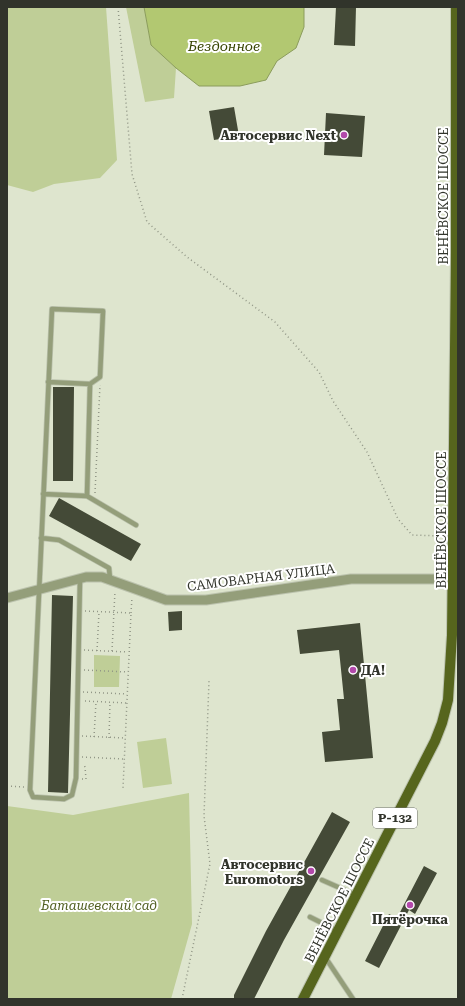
<svg xmlns="http://www.w3.org/2000/svg" width="465" height="1006" font-family="'Roboto Serif',serif">
<style>
.green{fill:#bfce97}
.water{fill:#b2c871;stroke:#8b9c5c}
.building{fill:#444a37}
.lines{fill:none;stroke-linecap:round;stroke-linejoin:round}
.lane-casing{stroke:#bbc2ad;stroke-width:6}
.street-casing{stroke:#bbc2ad;stroke-width:11}
.primary-casing{stroke:#bbc2ad;stroke-width:12}
.path{stroke:#919686;stroke-width:1.5;stroke-dasharray:1 3;stroke-linecap:butt}
.lane{stroke:#949e7a;stroke-width:4.5}
.street{stroke:#949e7a;stroke-width:9}
.primary{stroke:#56651d;stroke-width:10}
.poi-dot{fill:#b349ab;stroke:#fff;stroke-width:1.5}
.labels{text-anchor:middle;stroke-width:4;stroke-linejoin:round;paint-order:stroke}
.shield{fill:#fff;stroke:#6f716b;stroke-width:1}
.shield-label{font-size:12px;font-weight:bold;fill:#31342b}
.poi-label{font-size:13px;font-weight:bold;fill:#31342b;stroke:#fff;text-anchor:end}
.street-label{font-size:13px;fill:#31342b;stroke:#fff}
.park-label{font-size:13px;font-style:italic;fill:#515f21;stroke:#fff}
.water-label{font-size:14px;font-style:italic;fill:#374400;stroke:#fff}
</style>
<rect width="100%" height="100%" fill="#dee5ce"/>
<path class="green" d="M7 7H106L117 160 100 178 54 184 33 192 7 185Z
M126 7H144L151 45 176 68 174 98 145 102Z
M94 655 120 656 119 687H94Z
M166 738 172 784 143 788 137 742Z
M189 793 192 924 171 999H7V806L73 815Z"/>
<path class="water" d="M144 7H304V27L296 48 277 61 266 80 240 86H199L176 68 151 45Z"/>
<path class="building" d="M336 7H356L355 46 334 45Z
M234 107 239 136 214 140 209 111Z
M326 113 365 116 362 157 324 155Z
M53 387H74L73 481H53Z
M59 498 141 544 131 561 49 516Z
M52 595 73 596 68 793 48 792Z
M182 611V630L169 631 168 612Z
M360 623 373 758 325 762 322 732 340 730 337 699H344L339 650 300 654 297 630Z
M332 812 350 822 284 940 254 999H234V995L266 931Z
M424 866 437 873 415 914 409 910 379 968 365 961 389 914 397 918Z"/>
<g class="lines">
<defs>
<path id="lane" d="M48 382 90 384
M43 494 87 496
M41 538 59 540 109 568 110 579
M80 579 76 778 72 795 64 799 33 797 30 790 52 309 103 311 100 377 90 384 87 496 136 525
M322 880 356 895
M310 917 338 931
M325 957 353 999"/>
<path id="street" d="M7 598 86 577H102L166 600H206L351 579H454"/>
<path id="primary" d="M303 999 435 741 442 723 448 700 452 635 456 253V7"/>
</defs>
<use href="#lane" class="lane-casing"/>
<use href="#street" class="street-casing"/>
<use href="#primary" class="primary-casing"/>
<path class="path" d="M118 7 132 174 147 222 187 257 275 322 319 372 333 401 367 452 398 519 412 535 444 536
M95 493 100 385
M85 611 131 613 123 788
M131 613 132 597
M84 650 128 652
M97 651 99 612
M112 651 115 591
M84 670 128 672
M83 692 127 694
M85 701 127 703
M82 736 125 738
M94 737 96 702
M109 738 110 702
M82 757 124 759
M82 779H86L85 767 83 764
M7 786 24 787
M182 999 210 864 204 816 209 681"/>
<use href="#lane" class="lane"/>
<use href="#street" class="street"/>
<use href="#primary" class="primary"/>
</g>
<g class="poi-dot">
<circle cx="344" cy="135" r="4"/>
<circle cx="353" cy="670" r="4"/>
<circle cx="311" cy="871" r="4"/>
<circle cx="410" cy="905" r="4"/>
</g>
<g class="labels">
<rect class="shield" x="373" y="808" width="44" height="20" rx="3"/>
<g class="shield-label">
<text x="395" y="822">Р-132</text>
</g>
<g class="poi-label">
<text x="336" y="140">Автосервис Next</text>
<text x="361" y="675" text-anchor="start">ДА!</text>
<text x="303" y="869">Автосервис<tspan x="303" dy="15">Euromotors</tspan></text>
<text x="410" y="924" text-anchor="middle">Пятёрочка</text>
</g>
<g class="street-label">
<text transform="translate(443 196) rotate(-90)" y="5">ВЕНЁВСКОЕ ШОССЕ</text>
<text transform="translate(441 520) rotate(-90)" y="5">ВЕНЁВСКОЕ ШОССЕ</text>
<text transform="translate(261 577) rotate(-7)" y="5">САМОВАРНАЯ УЛИЦА</text>
<text transform="translate(339 900) rotate(-63)" y="5">ВЕНЁВСКОЕ ШОССЕ</text>
</g>
<g class="park-label">
<text x="99" y="910">Баташевский сад</text>
</g>
<g class="water-label">
<text x="224" y="51">Бездонное</text>
</g>
</g>
<rect width="465" height="1006" fill="none" stroke="#31342b" stroke-width="16"/>
</svg>
